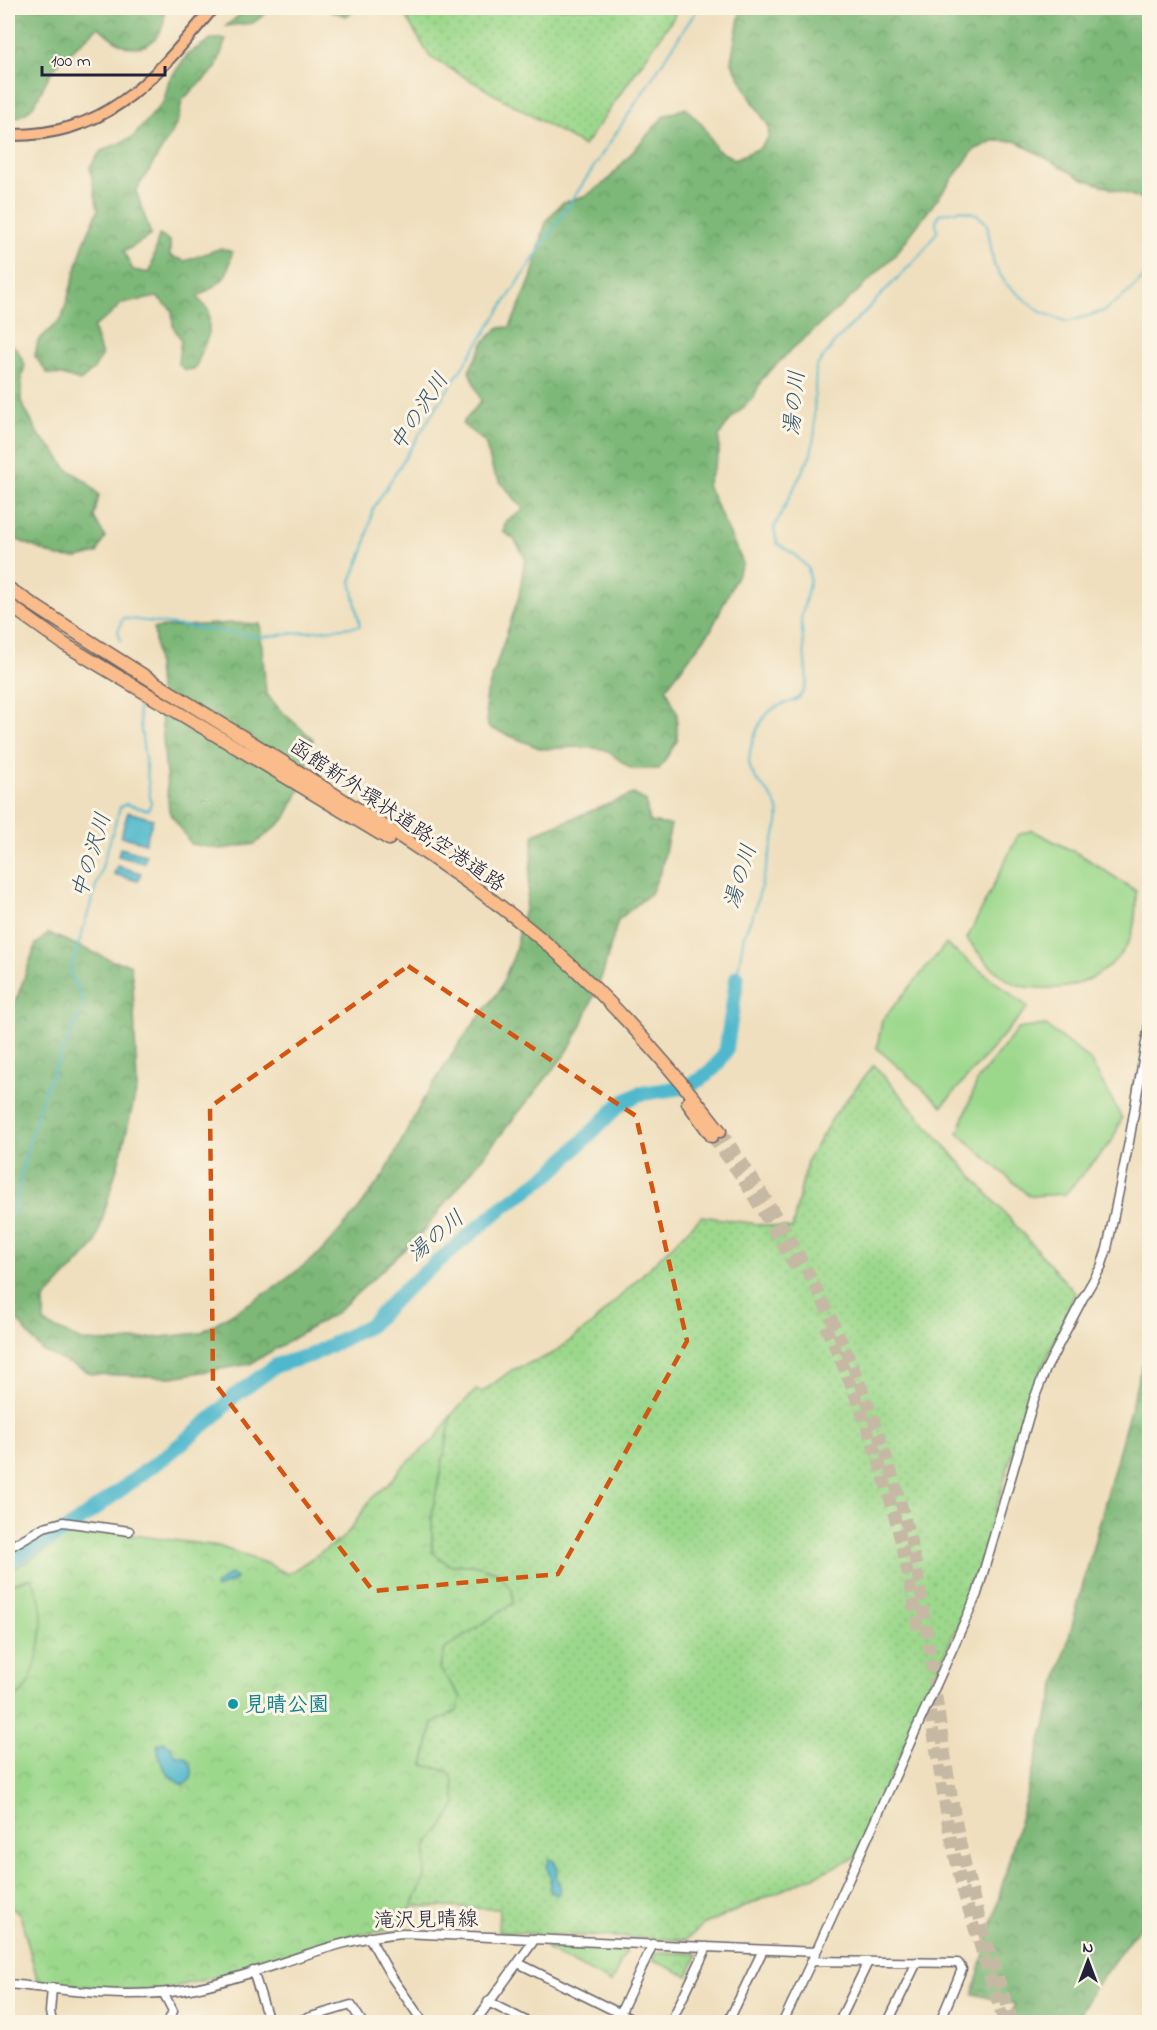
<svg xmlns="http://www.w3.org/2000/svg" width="1157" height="2030" font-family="'Indie Flower','Klee One',sans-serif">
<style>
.grass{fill:url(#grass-dots);stroke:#5f7d64;stroke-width:1.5}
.forest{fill:url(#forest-crowns);stroke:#506d5a;stroke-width:1.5}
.park{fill:url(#park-crowns);stroke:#5f7d64;stroke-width:1.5}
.pitch{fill:#9cd88c;stroke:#5f7d64;stroke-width:1.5}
.water{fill:#4fb8cc;stroke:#386d84;stroke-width:1.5}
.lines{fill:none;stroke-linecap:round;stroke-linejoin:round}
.stream{stroke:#4fb8cc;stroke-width:2}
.river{stroke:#4fb8cc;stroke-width:15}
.highway-tunnel{stroke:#c6b9a4;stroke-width:12;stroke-dasharray:12 6;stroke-linecap:butt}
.minor-casing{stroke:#6a6469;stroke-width:11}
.major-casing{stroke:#6a6469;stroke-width:14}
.highway-casing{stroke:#6a6469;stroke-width:15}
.minor{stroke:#fff;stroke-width:8}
.major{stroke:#f9bc8a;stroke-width:10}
.highway{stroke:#f9bc8a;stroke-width:12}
.marked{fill:none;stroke:#d45411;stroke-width:4.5;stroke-dasharray:12 8;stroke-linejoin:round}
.culture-dot{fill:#0f9aa8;stroke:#fcf5e5;stroke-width:2}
.labels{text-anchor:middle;stroke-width:6;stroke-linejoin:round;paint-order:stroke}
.street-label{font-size:21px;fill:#22223b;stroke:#fcf5e5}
.culture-label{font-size:21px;font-weight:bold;fill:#0d838f;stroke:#fcf5e5;text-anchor:start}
.water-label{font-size:22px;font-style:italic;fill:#32566e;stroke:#fcf5e5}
</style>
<defs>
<pattern id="grass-dots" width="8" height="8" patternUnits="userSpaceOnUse" patternTransform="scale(1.5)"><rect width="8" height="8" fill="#9cd88c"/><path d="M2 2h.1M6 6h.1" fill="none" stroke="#86b97a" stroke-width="1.8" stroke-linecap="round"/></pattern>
<pattern id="forest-crowns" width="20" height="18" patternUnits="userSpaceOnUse" patternTransform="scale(1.5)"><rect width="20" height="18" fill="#7db878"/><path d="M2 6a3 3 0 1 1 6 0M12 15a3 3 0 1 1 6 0" fill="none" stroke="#669564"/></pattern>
<pattern id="park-crowns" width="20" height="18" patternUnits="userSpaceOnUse" patternTransform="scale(1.5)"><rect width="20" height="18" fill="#9cd88c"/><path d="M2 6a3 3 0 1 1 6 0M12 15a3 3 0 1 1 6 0" fill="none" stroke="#86b97a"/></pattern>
</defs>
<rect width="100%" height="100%" fill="#fcf5e5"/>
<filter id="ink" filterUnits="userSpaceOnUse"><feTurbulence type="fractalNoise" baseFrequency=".0167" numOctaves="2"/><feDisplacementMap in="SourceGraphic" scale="12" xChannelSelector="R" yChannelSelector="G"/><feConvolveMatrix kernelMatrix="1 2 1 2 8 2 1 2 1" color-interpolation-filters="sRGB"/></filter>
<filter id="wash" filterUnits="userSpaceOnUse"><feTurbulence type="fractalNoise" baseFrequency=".008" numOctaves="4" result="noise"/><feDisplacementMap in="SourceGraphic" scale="24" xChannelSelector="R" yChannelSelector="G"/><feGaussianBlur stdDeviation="1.35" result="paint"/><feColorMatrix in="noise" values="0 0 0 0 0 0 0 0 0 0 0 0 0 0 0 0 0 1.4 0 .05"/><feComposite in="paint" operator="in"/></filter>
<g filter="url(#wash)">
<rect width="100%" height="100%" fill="#efdfbe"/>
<path class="grass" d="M397 8H676L674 17 584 146 430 57 403 12Z
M874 1065 1075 1293 1026 1406 971 1594 855 1858 703 1925 686 1940 498 1932 499 1909 412 1906 425 1877 426 1850 429 1841 442 1827 456 1804 452 1777 448 1771 423 1766 433 1723 457 1711 440 1669 445 1649 513 1602 473 1565H449L432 1552V1513L452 1414 476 1390 482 1392 512 1370 552 1354 591 1325 702 1216 792 1229 807 1161 835 1114Z"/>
<path class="forest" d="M8 8H164C167 31 151 53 125 46 116 43 106 33 98 27 84 41 65 54 53 70 37 92 40 113 8 120Z
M248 8H273L253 23 226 26Z
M327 8H359L346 16 330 11Z
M741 8H1149V199H1142L1081 178 1016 141H993L974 150 895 255 857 292 790 351 762 379 753 398 731 419 719 436V453L707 485 743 563 711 630 666 688 677 713V741L659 769H632L604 749 577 747 542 749 488 727 485 699 519 596 525 557 514 539 503 532 506 521 524 510 494 474 485 442 462 424 481 401 469 371 484 342 498 328 510 327 531 279 546 221 562 203 587 195 608 180 664 116 686 108 704 127 717 150 735 159 760 148 768 138 769 127 750 97 731 61Z
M211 39H226L216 68 182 100 179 117 173 131 136 191 151 235 124 252 133 270 150 273 159 235 170 241V256L185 261 221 248 232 252C227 283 222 281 197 297L209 311V333L195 369 185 370 178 363 181 340 173 326 172 310 157 297 121 304 108 317 93 327 102 356 94 369 80 381 62 375 48 374 35 356 38 341 62 318 83 245 98 210 90 167 101 151 133 137 164 101 169 80 188 54Z
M8 342 17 349 25 365 21 381V401L38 434 54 450 66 468 86 481 99 495 94 517 105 537 97 553 78 558 58 557 8 536Z
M233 623 260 624 266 693 280 710 313 739 305 780 285 819 255 844 221 849 191 844 169 811 154 628Z
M633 794 646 801 649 822 671 825 661 870 651 893 618 920 603 973 580 1029 567 1052 421 1234 336 1313 250 1364 172 1377 92 1374 42 1351 8 1309V1017L18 995 36 944 49 933 113 961 130 964 133 984 137 1088 122 1150 95 1245 44 1300V1323L82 1341 114 1342 200 1333 276 1287 321 1252 357 1211 385 1173 423 1100 461 1041 499 991 514 955 527 900 534 834Z
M1149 1347V1914L1094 1988 1075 2022H1009L1015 2004 973 1994 1139 1376Z"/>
<path class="park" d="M452 1414 432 1513V1552L449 1565H473L497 1572 512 1589 513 1603 445 1649 440 1669 461 1697 457 1711 433 1723 423 1765 448 1771 452 1777 456 1804 442 1827 429 1841 426 1850 425 1877 402 1928 349 1936 212 1978 165 1989 128 1990 38 1982 20 1914 8 1905V1572L40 1554 78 1528 218 1546 268 1564 288 1574 343 1538 352 1527 370 1500 389 1483 400 1469 435 1439Z
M547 1947 626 1951 611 1983 546 1949Z
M658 1952 698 1954 688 1976 652 1960 655 1954Z"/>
<path class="pitch" d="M1032 830 1084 857 1136 891C1136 907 1136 926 1129 941 1111 974 1077 991 1041 988 1035 987 1028 988 1022 986 999 980 982 957 967 939L1018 835Z
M946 944 1028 1007 942 1106 877 1048 882 1020Z
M1045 1025 1090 1060 1122 1118 1112 1141 1065 1194 1029 1196 958 1133 978 1079 1018 1029Z
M32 1578C35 1586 39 1596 41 1605 45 1630 37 1693 8 1701V1585Z"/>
<path class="water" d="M128 812 153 819 145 843 121 836Z
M120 848 146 855 144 863 118 856Z
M117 866 141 873 138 881 114 874Z
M230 1574 236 1578 235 1580 216 1589 215 1586Z
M163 1742 171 1746 173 1752 177 1756 185 1757C194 1766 196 1779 183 1785 168 1779 156 1760 158 1744Z
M549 1859 553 1860 558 1868 556 1877 561 1888 557 1895 551 1892 549 1888 551 1879 547 1868Z"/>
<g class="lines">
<path class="stream" d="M121 641 118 631 123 618 262 637 360 626 351 581 364 549 373 509 439 403 698 8
M737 977 744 935 755 909 778 823C778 819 779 813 778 809 773 791 751 782 749 762 749 747 758 721 770 711 786 697 799 710 807 681L801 619 810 579 808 568 795 555 777 543 774 528 811 454 815 431 814 412 816 367 835 342 921 254 937 232 936 222 939 214 961 210 977 214 987 224 994 265 1006 284 1039 311 1067 322 1104 311 1129 292 1150 271
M84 1004 70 972 116 821 120 807 126 804 148 810 151 803 138 708
M8 1225 15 1206 25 1156 43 1094 81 1011"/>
<path class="river" d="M8 1562 68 1529 171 1452 217 1414 234 1396 277 1365 311 1355 370 1325 403 1291 499 1210 552 1172 620 1104 639 1094 685 1087 701 1079 715 1067 726 1051 737 977"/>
</g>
</g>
<g filter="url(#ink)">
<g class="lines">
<path class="highway-tunnel" d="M720 1131C807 1251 871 1387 908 1530 918 1568 923 1608 929 1647 938 1706 946 1766 957 1826 970 1893 991 1957 1013 2022
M712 1136 743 1179 799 1273
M825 1326C870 1421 902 1525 918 1630
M930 1712 948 1825 963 1892 1004 2022"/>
<defs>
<path id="minor" d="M8 1548 44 1527 63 1522 129 1531
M369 1937 391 1976 423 2022
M812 1961 958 1963 962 1969 940 2022
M518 1963 637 2022
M253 1971 269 2022
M8 1984C69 1990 133 2001 195 1988 265 1974 331 1938 403 1933L816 1952
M52 1988 50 2012 52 2022
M164 1994 173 2011 168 2022
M488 2002 528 2022
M294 2022 351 2005 362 2022
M475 2022 535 1939
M616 2022 653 1944
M671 2022 707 1947
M728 2022 763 1950
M783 2022 816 1952 977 1594 1034 1399 1046 1369 1083 1298 1101 1267 1107 1249 1129 1142 1150 1019
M839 2022 868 1962
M888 2022 917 1962"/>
<path id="major" d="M8 135C109 137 153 79 213 8"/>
<path id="highway" d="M8 588C112 658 220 722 326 789 395 833 464 876 528 928 601 987 663 1057 720 1131
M8 604 64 644 389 839
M688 1103 712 1136"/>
</defs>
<use href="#minor" class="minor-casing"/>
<use href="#major" class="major-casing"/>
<use href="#highway" class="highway-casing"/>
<use href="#minor" class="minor"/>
<use href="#major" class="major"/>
<use href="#highway" class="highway"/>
</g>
</g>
<path class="marked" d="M408 966 636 1116 687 1341 558 1574 373 1591 213 1381 210 1107Z"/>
<circle class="culture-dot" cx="233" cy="1704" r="6"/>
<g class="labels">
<g class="street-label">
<text transform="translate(398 815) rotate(34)" y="7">函館新外環状道路;空港道路</text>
<text transform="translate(426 1919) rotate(-1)" y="7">滝沢見晴線</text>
</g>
<g class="culture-label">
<text x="245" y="1711">見晴公園</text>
</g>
<g class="water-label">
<text transform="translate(793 403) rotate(-85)" y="8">湯の川</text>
<text transform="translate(418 411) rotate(-57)" y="8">中の沢川</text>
<text transform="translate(90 855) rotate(-73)" y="8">中の沢川</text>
<text transform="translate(739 876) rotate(-73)" y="8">湯の川</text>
<text transform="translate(435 1235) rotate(-40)" y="8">湯の川</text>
</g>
</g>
<rect width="1157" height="2030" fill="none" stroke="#fcf5e5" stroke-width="30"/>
<g transform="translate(1088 1961)" stroke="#fcf5e5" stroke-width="4.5" paint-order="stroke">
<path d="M0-4.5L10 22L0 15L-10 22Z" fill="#22223b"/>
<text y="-9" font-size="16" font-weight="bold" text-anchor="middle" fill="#22223b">N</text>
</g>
<path d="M42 66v9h123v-9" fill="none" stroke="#22223b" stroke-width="3"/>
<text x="51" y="66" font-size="18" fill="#22223b" stroke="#fcf5e5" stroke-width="4.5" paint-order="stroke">100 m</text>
</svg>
